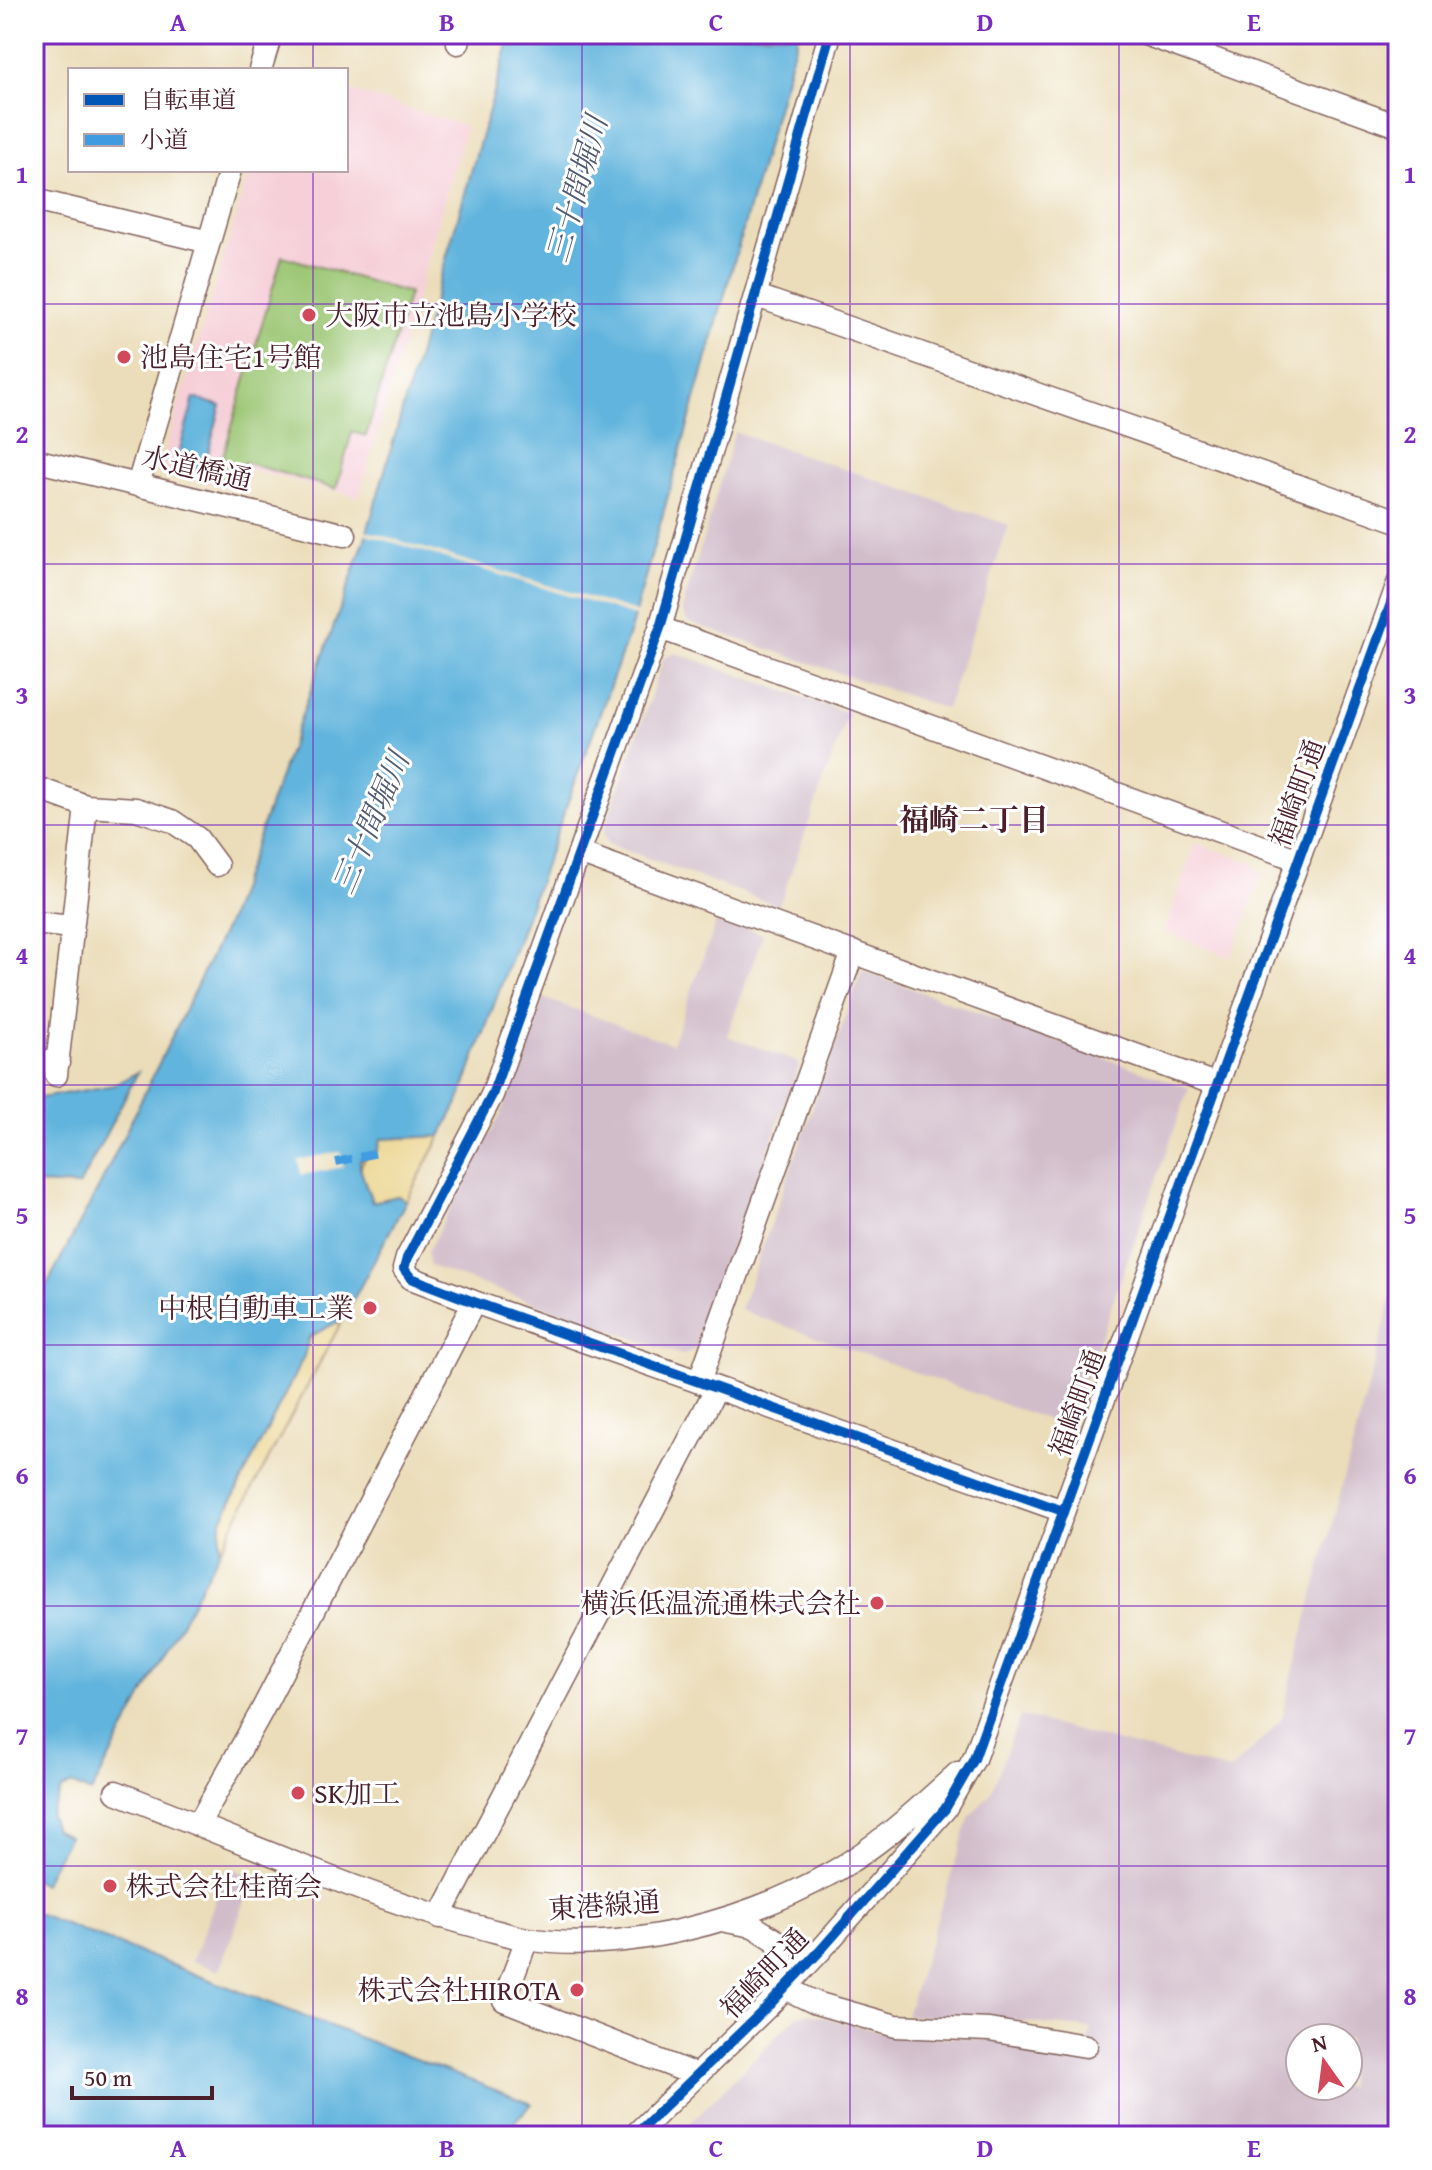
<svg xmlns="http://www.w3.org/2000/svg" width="1432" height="2170" font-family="'Gentium Book Plus','Noto Serif JP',serif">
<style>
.built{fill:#f6cfd8}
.industrial{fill:#d1bdca;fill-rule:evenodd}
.green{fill:#9bc673;stroke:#72724f;stroke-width:2}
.sand{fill:#eeda9e;stroke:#9c7c64;stroke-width:2}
.water{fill:#61b4dd;stroke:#566a84;stroke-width:2}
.pier{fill:#ebddb9}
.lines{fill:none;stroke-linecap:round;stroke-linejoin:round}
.minor-casing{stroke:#82625d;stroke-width:25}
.minor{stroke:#fff;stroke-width:22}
.quiet{stroke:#409be1;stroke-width:8;stroke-dasharray:16 8;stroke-linecap:butt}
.cycleway-casing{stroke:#fff;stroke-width:15}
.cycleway{stroke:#0057b8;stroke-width:10}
.grid{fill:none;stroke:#7b2cbf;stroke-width:2;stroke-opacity:0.55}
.poi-dot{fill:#d1495b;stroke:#fff;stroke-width:3}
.labels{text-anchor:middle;stroke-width:6;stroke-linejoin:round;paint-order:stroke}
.poi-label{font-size:28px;fill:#4a1f2b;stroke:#fff;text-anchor:start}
.street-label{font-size:28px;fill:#4a1f2b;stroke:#fff}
.water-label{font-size:30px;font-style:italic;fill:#535b72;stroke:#fff}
.neighbourhood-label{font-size:30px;font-weight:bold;fill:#4a1f2b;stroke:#fff}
.neatline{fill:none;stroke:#7b2cbf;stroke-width:3}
.grid-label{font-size:26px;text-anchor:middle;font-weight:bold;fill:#7b2cbf}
</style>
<rect width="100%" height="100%" fill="#fff"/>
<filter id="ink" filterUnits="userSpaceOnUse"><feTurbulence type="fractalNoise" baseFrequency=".0125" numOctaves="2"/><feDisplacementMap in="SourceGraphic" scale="16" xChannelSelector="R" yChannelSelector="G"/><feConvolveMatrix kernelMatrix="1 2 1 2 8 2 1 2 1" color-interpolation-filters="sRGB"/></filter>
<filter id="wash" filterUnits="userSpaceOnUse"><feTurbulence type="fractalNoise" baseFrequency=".006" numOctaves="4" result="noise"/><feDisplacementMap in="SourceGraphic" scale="32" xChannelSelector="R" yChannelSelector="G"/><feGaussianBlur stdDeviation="1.8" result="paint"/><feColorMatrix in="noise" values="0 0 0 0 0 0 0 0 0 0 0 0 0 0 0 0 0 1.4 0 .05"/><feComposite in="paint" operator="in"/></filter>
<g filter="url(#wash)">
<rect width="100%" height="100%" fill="#ebddb9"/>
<path class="built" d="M346 89 466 126 359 497 247 469 240 491 169 474 162 460 250 170H346Z
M1195 843 1254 863 1262 876 1231 957 1164 932Z"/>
<path class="industrial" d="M735 432 1009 525 946 709 688 622 682 610Z
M676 653 848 713 779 906 608 844 603 833 664 658Z
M718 917 763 934 727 1036 800 1063 696 1349 681 1355 430 1266 427 1252 500 1116 543 998 672 1044Z
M862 971 1189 1088 1068 1427 740 1310Z
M1398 1285V2136H705L684 2129 797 2016 809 2013 898 2036 988 2038 1076 2052 1081 2060 1092 2029 985 2018 906 2016 970 1816 991 1793 1020 1716 1230 1771 1280 1722 1392 1296ZM1300 2038H1348V2086H1300Z
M228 1867 254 1877 219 1971 192 1961Z"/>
<path class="green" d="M282 256 409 293 366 436 352 432 336 489 244 462 236 486 216 480Z"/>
<path class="sand" d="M441 1136 406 1201 398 1196 372 1202C358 1162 354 1171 381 1139Z
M343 1319 219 1552 221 1522 304 1356C308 1329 321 1330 343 1319Z"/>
<path class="water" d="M511 34H798L630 631 459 1101 441 1136 381 1139 378 1150 360 1160V1168L372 1202 398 1196 406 1201 343 1319 309 1337 304 1356 221 1522 219 1552 91 1793 72 1784 61 1790 50 1815 55 1830 69 1836 43 1884 34 1879V1309L99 1187 228 921 365 539Z
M194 398 221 406 203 472 176 464Z
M138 1072 79 1186 34 1184V1099L114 1085Z
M39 1914 532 2104 501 2136H34V1916Z"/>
<path class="pier" d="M364 530 639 613 638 617 363 533Z
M340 1152 343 1167 301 1175 298 1160Z"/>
</g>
<g filter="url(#ink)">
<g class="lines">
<defs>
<path id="minor" d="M830 34 660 628 492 1095 407 1258 404 1269 411 1278 474 1302 1063 1511
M1145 34 1398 126
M458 43 460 34
M260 70 271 34
M34 200 209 242
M757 296 1398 521
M34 460 345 535
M138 485 230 170
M660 628 1299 860
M34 787 86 806 136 809 172 821 197 838 217 865
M579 853 1218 1085
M34 923 72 927
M34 1060 58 1063
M56 1075 86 806
M699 1382 853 952
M116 1792C184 1819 251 1846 319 1873 372 1894 424 1913 479 1927 495 1931 511 1936 526 1939 626 1954 748 1921 835 1871 880 1845 919 1808 958 1773
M198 1825 260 1714 474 1302
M440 1917 716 1389
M726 1921 753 1926 777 1941 785 1969 775 1992
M527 1939 504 2000 696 2075
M785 1988 816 2003 896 2026 989 2030 1086 2046
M634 2136 769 2005 819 1952 945 1809 974 1759 1398 584"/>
</defs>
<use href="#minor" class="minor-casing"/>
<use href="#minor" class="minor"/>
<path class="quiet" d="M336 1162 382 1152"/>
<defs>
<path id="cycleway" d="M830 34 660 628 492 1095 407 1258 404 1269 411 1278 474 1302 1063 1511
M634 2136 769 2005 819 1952 945 1809 974 1759 1398 584"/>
</defs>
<use href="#cycleway" class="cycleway-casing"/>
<use href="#cycleway" class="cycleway"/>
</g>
</g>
<path class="grid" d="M313 34V70M582 34V2136M850 34V2136M1119 34V2136M313 170V2136M34 304H1398M34 564H1398M34 825H1398M34 1085H1398M34 1345H1398M34 1606H1398M34 1866H1398"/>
<g class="poi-dot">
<circle cx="309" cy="315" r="8"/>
<circle cx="124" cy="357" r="8"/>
<circle cx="370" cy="1308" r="8"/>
<circle cx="877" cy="1603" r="8"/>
<circle cx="298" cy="1793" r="8"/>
<circle cx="110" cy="1886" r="8"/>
<circle cx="577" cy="1990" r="8"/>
</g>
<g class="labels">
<g class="poi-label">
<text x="325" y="325">大阪市立池島小学校</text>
<text x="140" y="367">池島住宅1号館</text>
<text x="354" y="1318" text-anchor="end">中根自動車工業</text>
<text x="861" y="1613" text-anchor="end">横浜低温流通株式会社</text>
<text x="314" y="1803">SK加工</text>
<text x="126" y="1896">株式会社桂商会</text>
<text x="561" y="2000" text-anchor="end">株式会社HIROTA</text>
</g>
<g class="street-label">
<text transform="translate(197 468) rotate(13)" y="10">水道橋通</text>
<text transform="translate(1297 793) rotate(-70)" y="10">福崎町通</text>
<text transform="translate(1077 1403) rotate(-70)" y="10">福崎町通</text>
<text transform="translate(604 1905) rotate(-4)" y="10">東港線通</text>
<text transform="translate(764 1973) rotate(-46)" y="10">福崎町通</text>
</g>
<g class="water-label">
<text transform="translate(577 189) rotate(-74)" y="10">三十間堀川</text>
<text transform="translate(371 823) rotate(-67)" y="10">三十間堀川</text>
</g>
<g class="neighbourhood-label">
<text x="974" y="830">福崎二丁目</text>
</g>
</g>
<rect width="1432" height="2170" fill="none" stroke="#fff" stroke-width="88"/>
<rect x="68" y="68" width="280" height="104" fill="#ffffff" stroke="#b7a5aa" stroke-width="2"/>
<rect x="84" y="94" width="40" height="12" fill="#0057b8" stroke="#b7a5aa" stroke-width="2"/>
<text x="140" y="108" font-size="24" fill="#4a1f2b">自転車道</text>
<rect x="84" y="134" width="40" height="12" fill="#409be1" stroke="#b7a5aa" stroke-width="2"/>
<text x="140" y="148" font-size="24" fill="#4a1f2b">小道</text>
<g transform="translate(1324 2062) rotate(346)"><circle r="38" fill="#ffffff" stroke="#b7a5aa" stroke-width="2"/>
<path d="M0-6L14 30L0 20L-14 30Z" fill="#d1495b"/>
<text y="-12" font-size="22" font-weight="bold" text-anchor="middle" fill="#4a1f2b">N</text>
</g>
<path d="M72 2086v12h140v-12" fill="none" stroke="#4a1f2b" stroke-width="4"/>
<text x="84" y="2086" font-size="24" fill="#4a1f2b" stroke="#ffffff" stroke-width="6" paint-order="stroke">50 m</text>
<rect x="44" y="44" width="1344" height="2082" class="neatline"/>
<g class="grid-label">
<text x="178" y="31">A</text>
<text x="447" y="31">B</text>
<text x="716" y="31">C</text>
<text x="985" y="31">D</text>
<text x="1254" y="31">E</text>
<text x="22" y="183">1</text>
<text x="1410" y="183">1</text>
<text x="22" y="443">2</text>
<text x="1410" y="443">2</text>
<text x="22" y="704">3</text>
<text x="1410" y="704">3</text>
<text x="22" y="964">4</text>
<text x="1410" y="964">4</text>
<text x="22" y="1224">5</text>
<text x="1410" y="1224">5</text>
<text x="22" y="1484">6</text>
<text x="1410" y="1484">6</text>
<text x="22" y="1745">7</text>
<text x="1410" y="1745">7</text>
<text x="22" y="2005">8</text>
<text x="1410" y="2005">8</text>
<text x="178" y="2157">A</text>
<text x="447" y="2157">B</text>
<text x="716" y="2157">C</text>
<text x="985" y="2157">D</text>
<text x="1254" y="2157">E</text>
</g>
</svg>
